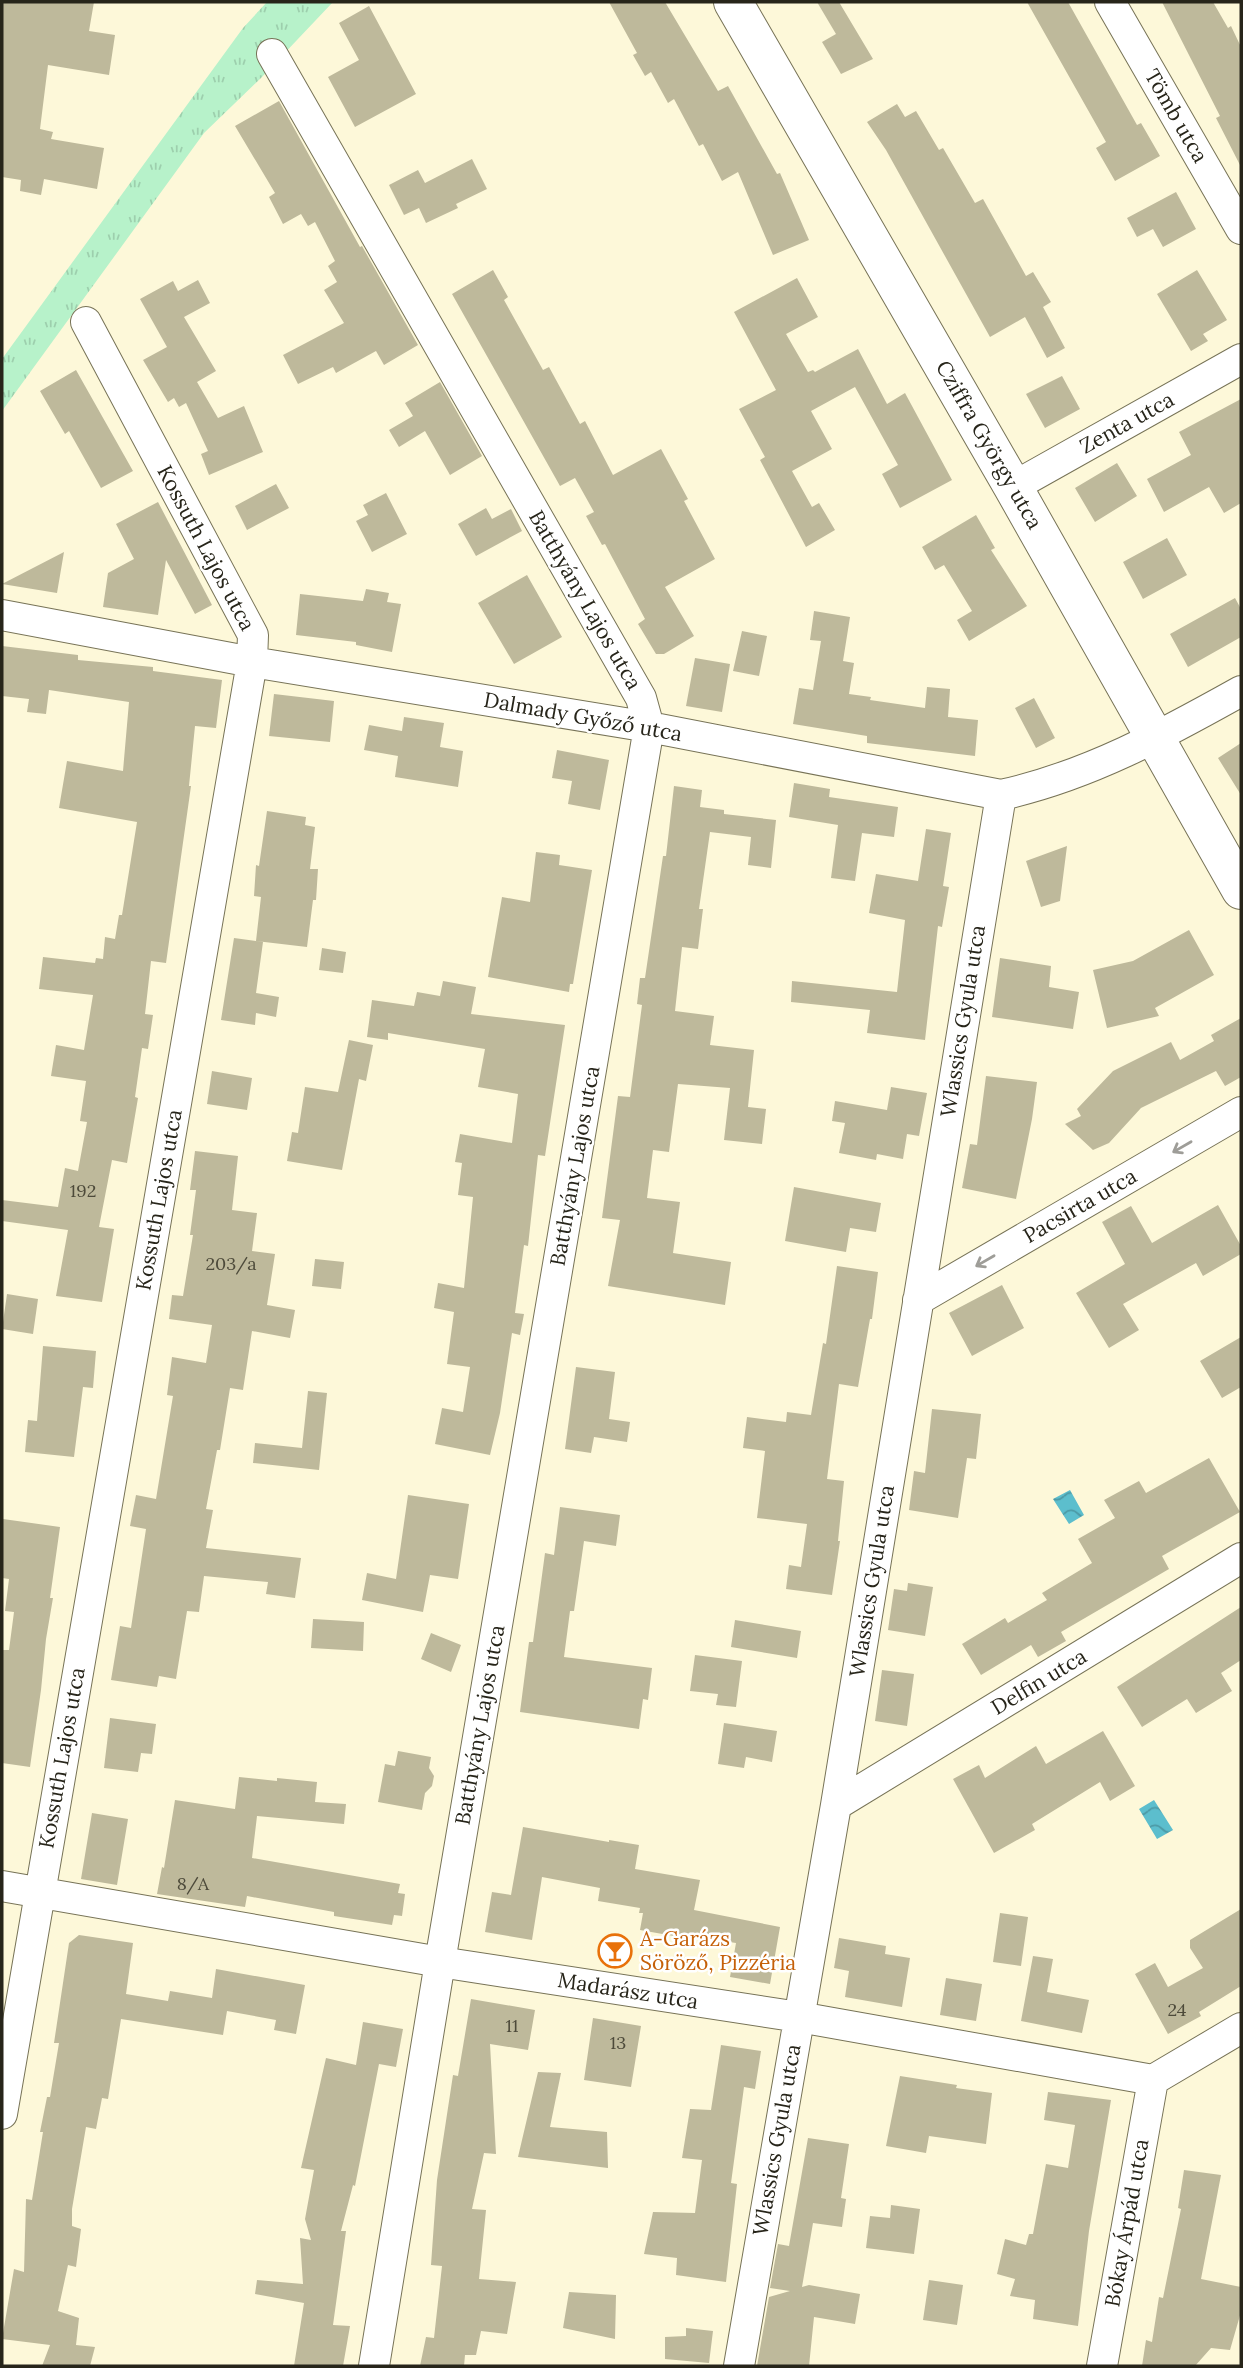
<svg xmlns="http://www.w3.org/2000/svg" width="1243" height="2368" font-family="Lora,serif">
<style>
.grass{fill:url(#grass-tufts)}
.water{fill:url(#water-waves)}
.building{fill:#beb99b}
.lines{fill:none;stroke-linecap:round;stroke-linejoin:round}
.street-casing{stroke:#777357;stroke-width:32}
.secondary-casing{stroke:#777357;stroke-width:40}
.street{stroke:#fff;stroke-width:30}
.secondary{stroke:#fff;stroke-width:38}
.oneway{stroke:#9e9d98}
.labels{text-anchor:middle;stroke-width:5;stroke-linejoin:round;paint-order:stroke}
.number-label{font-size:18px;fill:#4d4a3a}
.street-label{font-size:21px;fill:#27251a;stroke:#fff}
.food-label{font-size:21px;fill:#c56008;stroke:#fff;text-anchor:start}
</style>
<defs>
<pattern id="grass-tufts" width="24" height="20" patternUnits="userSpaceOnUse" patternTransform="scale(1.75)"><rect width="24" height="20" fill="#b7f2ca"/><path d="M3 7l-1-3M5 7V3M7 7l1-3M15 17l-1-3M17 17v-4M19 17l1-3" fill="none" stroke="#9dcfad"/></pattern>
<pattern id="water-waves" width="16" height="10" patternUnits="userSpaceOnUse" patternTransform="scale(1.75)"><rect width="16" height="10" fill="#5cbecd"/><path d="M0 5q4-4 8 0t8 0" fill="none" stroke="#4c9aa6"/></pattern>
</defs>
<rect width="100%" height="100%" fill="#fdf8d9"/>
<path class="grass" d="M267 2H333L261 78 204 133 2 411V359L243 28Z"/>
<path class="water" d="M1070 1490 1084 1515 1069 1524 1053 1499Z
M1154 1800 1173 1830 1157 1839 1139 1809Z"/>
<path class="building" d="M2 2H94L89 31 115 35 109 75 48 65 40 129 53 132 51 139 104 148 97 189 44 179 41 195 20 191 21 180 2 177Z
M609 2H665L718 91 728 86 777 174 780 173 809 240 773 255 738 172 722 181 703 144 699 146 674 99 668 103 651 72 645 76 633 55 637 53Z
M817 2H839L873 59 841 74 822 42 836 34Z
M1027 2H1068L1137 125 1141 123 1160 156 1115 181 1096 148 1106 142Z
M1162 2H1213L1228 28 1231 26 1241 47V167L1216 118 1220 116Z
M369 6 416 94 355 127 328 77 359 60 339 23Z
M279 101 360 247 362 246 418 345 384 365 376 351 336 373 333 367 298 384 283 355 344 323 324 290 337 282 328 266 335 261 315 222 308 226 301 214 283 224 269 197 275 193 235 126Z
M897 104 905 117 916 111 939 150 943 148 975 203 983 199 1026 276 1033 272 1051 302 1043 307 1065 348 1047 358 1025 317 990 337 886 150 867 122Z
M472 159 487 189 456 204 458 208 426 223 419 208 404 215 389 185 418 170 425 183Z
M1176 192 1196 229 1163 247 1153 229 1137 237 1127 218Z
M493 270 508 297 504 300 543 370 549 367 580 424 585 421 613 475 661 449 688 499 684 501 715 559 665 587 694 636 664 654H656L638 624 645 619 605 544 602 545 586 516 594 512 575 478 560 486 452 294Z
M1197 270 1227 320 1203 334 1208 341 1191 351 1157 294Z
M797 278 818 317 786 334 808 372 813 370 815 372 858 349 887 404 905 393 952 480 900 508 882 474 898 465 855 387 811 411 832 449 792 471 812 507 819 503 835 530 806 547 760 460 765 457 739 409 776 390 734 312Z
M198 280 210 303 184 317 216 371 197 382 218 418 244 406 263 452 209 475 201 454 208 451 186 403 179 407 174 398 168 402 143 360 167 347 140 299 173 281 178 291Z
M76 370 133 471 101 488 69 431 65 434 40 391Z
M1062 376 1080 409 1045 428 1026 394Z
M440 382 482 456 450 475 425 431 399 447 389 430 413 416 405 403Z
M1241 399V503L1224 513 1209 487 1164 512 1147 479 1191 455 1179 432Z
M1117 463 1137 496 1095 522 1075 488Z
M276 484 289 508 247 530 235 506Z
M386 493 407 534 372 552 356 521 368 515 363 505Z
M158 502 212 605 195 614 166 560 158 615 103 607 108 573 134 559 116 524Z
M486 508 492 519 511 509 522 531 476 556 458 524Z
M976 515 995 548 991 550 1027 606 969 641 957 620 972 611 944 565 935 570 922 547Z
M1167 538 1187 575 1143 599 1123 562Z
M64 552 57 593 2 584Z
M527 575 562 637 514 664 478 603Z
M366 589 389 593 387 602 401 604 392 652 356 645V642L296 635 300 594 363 601Z
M1235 598 1241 609V637L1188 667 1170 634Z
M814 611 850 617 843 661 854 663 849 694 871 697 870 700 925 708 927 687 950 689 948 717 978 720 975 756 867 743V736L793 724 799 688 813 690 821 641 810 640Z
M742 631 767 636 759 676 733 671Z
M2 646 78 655V660L153 667V671L222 680 216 728 195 726 189 786H191L166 963 151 961 145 1014 153 1015 148 1049 142 1048 135 1097 138 1098 127 1163 112 1160 99 1227 114 1229 102 1302 56 1296 68 1230 2 1221V1200L58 1207 65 1168 78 1171 87 1122 80 1121 86 1081 51 1076 56 1045 84 1050 93 995 39 989 43 957 95 963 96 958 103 959 105 937 115 939 119 915H122L137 822 59 808 67 761 123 771 129 702 49 690 46 714 27 712 29 699 2 696Z
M695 658 730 664 722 712 686 706Z
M274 694 334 701 330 742 269 736Z
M1034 698 1055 738 1036 748 1015 708Z
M404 717 444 723 440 747 463 751 458 787 395 777 398 756 364 750 369 725 402 731Z
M1241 743V795L1218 758Z
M557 750 609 760 600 810 568 804 572 781 552 778Z
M794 783 830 789 829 797 898 807 894 837 862 833 855 881 831 878 838 825 789 817Z
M674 786 702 790 700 807 724 810V814L776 820 771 868 748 865 751 837 710 832 699 909H703L698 949 682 947 675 1011 714 1016 710 1045 754 1050 748 1107 766 1109 762 1144 724 1140 730 1088 678 1084 669 1152 653 1150 647 1198 680 1202 673 1253 731 1262 725 1305 608 1286 620 1220 602 1218 618 1096 630 1097 642 1005 637 1004 640 978H645L663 856H666Z
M267 811 306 817 305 825 315 827 310 869H318L316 900H313L307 947 256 941 261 897 254 896 256 865 259 866Z
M926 829 951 833 943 886 949 887 942 927 938 926 925 1040 867 1033 870 1010 791 1002 792 981 897 992 905 920 869 913 876 874 918 881Z
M1067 846 1060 901 1041 907 1026 861Z
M536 852 560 855 559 865 592 870 573 984H570L569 992 488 977 502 897 530 902Z
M1189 930 1214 975 1155 1008 1159 1016 1107 1028 1093 970 1133 961Z
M234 938 263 942 256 993 279 997 276 1017 256 1013 255 1025 221 1020Z
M322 948 346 952 343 973 319 970Z
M1000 958 1051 966 1049 987 1079 992 1073 1029 992 1017Z
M443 981 476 987 471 1014 565 1025 545 1156 538 1155 528 1246 524 1245 515 1313 524 1314 520 1335 512 1333 500 1413 490 1455 435 1444 442 1408 463 1412 470 1367 447 1364 454 1312 434 1308 438 1283 464 1288 473 1197 458 1195 462 1163 455 1162 460 1134 512 1143 518 1094 478 1087 485 1049 388 1033V1040L367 1037 372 1000 414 1006 417 992 440 996Z
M1241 1018V1077L1225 1086 1216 1071 1141 1108 1109 1143 1093 1150 1065 1124 1081 1116 1077 1109 1113 1071 1171 1042 1180 1060 1214 1041 1211 1035Z
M349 1040 373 1045 366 1081 359 1079 342 1170 287 1161 292 1132 298 1133 305 1087 338 1092Z
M212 1071 252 1078 247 1110 207 1104Z
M986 1076 1037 1082 1032 1119 1016 1199 962 1188 970 1144 977 1145Z
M891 1087 927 1093 919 1136 907 1134 903 1159 877 1154 876 1160 839 1153 845 1123 832 1121 835 1101 887 1110Z
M195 1151 238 1156 232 1210 257 1213 252 1251 275 1254 267 1305 295 1310 290 1338 252 1331 243 1390 230 1388 220 1450H217L206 1509 213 1510 206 1548 301 1558 295 1598 266 1594 268 1582 204 1576 199 1612 187 1611 176 1679 159 1676 157 1687 111 1680 120 1626 131 1628 146 1529 130 1526 136 1495 156 1499 173 1396 167 1395 172 1357 206 1363 212 1325 169 1319 172 1295 183 1296 193 1235H190L196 1190H190Z
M794 1187 881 1203 876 1232 850 1228 846 1252 785 1241Z
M1218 1205 1241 1246V1254L1203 1276 1196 1263 1123 1304 1139 1330 1109 1348 1076 1293 1125 1264 1102 1222 1131 1206 1152 1243Z
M315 1259 344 1262 341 1289 312 1286Z
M837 1266 878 1272 872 1319H870L858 1387 839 1384 827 1479 844 1481 838 1541H840L832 1595 786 1589 789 1565 801 1567 807 1524 757 1518 765 1451 743 1448 747 1417 786 1422 787 1412 811 1415 823 1343 826 1344Z
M1002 1285 1024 1328 972 1356 949 1313Z
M7 1294 38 1299 33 1334 2 1329Z
M1241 1337V1387L1222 1398 1200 1361Z
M43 1346 96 1351 93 1388 83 1387 74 1457 25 1452 28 1420 37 1421Z
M576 1367 615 1372 609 1419 630 1422 627 1442 594 1437 591 1453 565 1449Z
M308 1391 327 1393 319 1470 253 1463 255 1443 302 1448Z
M932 1409 981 1414 976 1459 967 1458 958 1518 909 1510 914 1471 925 1473Z
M1209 1458 1240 1512 1162 1556 1169 1569 1061 1632 1066 1641 1038 1657 1031 1645 981 1675 962 1644 1005 1618 1008 1623 1047 1600 1042 1593 1092 1563 1078 1539 1115 1518 1104 1500 1139 1481 1146 1493Z
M408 1495 469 1504 458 1579 430 1575 423 1612 362 1600 367 1573 396 1579Z
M560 1507 620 1515 616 1546 584 1541 574 1611H570L564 1657 652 1668 648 1700 643 1699 639 1729 520 1712 529 1642H533L545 1553 554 1555Z
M3 1519 60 1527 50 1598H53L46 1639 41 1690 30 1767 2 1763V1650H9L14 1612 5 1611 9 1579 2 1578Z
M908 1583 933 1587 925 1636 888 1630 894 1589 907 1591Z
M1241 1607V1660L1221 1673 1232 1691 1196 1713 1187 1699 1142 1727 1117 1687Z
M313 1619 364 1622 363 1651 311 1648Z
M735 1620 801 1631 797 1658 731 1647Z
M431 1633 461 1645 451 1672 421 1659Z
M695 1655 742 1661 736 1707 716 1705 718 1694 690 1691Z
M882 1670 914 1674 907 1726 875 1721Z
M110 1718 156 1724 152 1754 141 1753 138 1772 104 1768Z
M724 1723 777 1731 772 1762 746 1757 744 1768 718 1764Z
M1103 1731 1135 1786 1110 1801 1100 1782 1032 1824 1035 1830 994 1853 953 1779 979 1765 985 1778 1036 1746 1046 1764Z
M398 1751 431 1757 429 1768 434 1776 432 1786 425 1793 422 1810 378 1802 385 1764 395 1766Z
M239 1777 277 1781V1778L317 1782 315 1802 346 1804 344 1824 257 1816 252 1858 400 1884 398 1893 405 1894 402 1916 394 1915 392 1925 334 1916V1912L247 1896 245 1907 157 1894 162 1867 164 1868 175 1800 235 1809Z
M92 1813 128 1819 117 1885 81 1879Z
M523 1827 609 1842V1840L639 1845 635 1869 700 1880 694 1910 780 1927 770 1984 730 1977 736 1943 685 1935V1938L640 1930 643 1913H639L640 1908 598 1901 600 1888 542 1877 532 1940 485 1932 492 1892 511 1895Z
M1241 1909V1986L1199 2012 1201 2016 1168 2034 1135 1974 1155 1963 1168 1987 1203 1968 1190 1948V1940Z
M1000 1913 1028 1917 1021 1966 993 1962Z
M79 1935 133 1943 126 1994 168 2001 170 1991 212 1998 216 1969 305 1985 296 2034 274 2030 276 2020 227 2011 223 2035 121 2019 108 2099 102 2098 96 2129 86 2127 72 2209V2226L81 2229 76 2267 68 2265 58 2311 79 2318 76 2345 95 2347 90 2366H42L50 2345 2 2339 14 2269 24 2272 26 2199 32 2200 43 2132H40L47 2097H50L59 2043H54L69 1943Z
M839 1938 886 1946 885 1954 910 1958 902 2007 845 1997 849 1971 834 1968Z
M1033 1956 1053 1959 1047 1992 1089 2000 1082 2033 1021 2021Z
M946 1978 982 1984 976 2021 940 2015Z
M471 1999 535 2010 528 2050 490 2044 496 2154 484 2153 472 2209 486 2210 479 2279 516 2282 507 2334 481 2331 476 2355H465L464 2366H420L426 2337 434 2338 442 2266 431 2265 437 2180 453 2075 458 2076Z
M593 2018 641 2026 631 2087 584 2080Z
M363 2022 403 2029 396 2067 379 2064 355 2186 353 2185 341 2231H346L333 2325 350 2326 343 2366H294L304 2303 255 2294 257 2280 303 2284 300 2238 311 2240 305 2219 314 2170 301 2168 326 2058 356 2065Z
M721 2045 761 2051 755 2089 744 2087 731 2183 737 2184 726 2282 676 2275 677 2258 644 2254 653 2212 695 2213 702 2160 682 2158 690 2109 711 2110Z
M538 2072 561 2073 550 2127 607 2132 608 2168 518 2157Z
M900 2076 957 2085 956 2088 992 2093 986 2144 929 2136 926 2153 886 2146Z
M1048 2092 1111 2100 1089 2231 1078 2326 1033 2319 1035 2300 1010 2296 1015 2279 997 2274 1005 2239 1026 2245 1029 2234H1033L1046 2164 1068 2168 1075 2125 1044 2120Z
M808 2138 849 2144 841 2198 846 2199 842 2227 813 2223 802 2287 809 2285 860 2294 855 2324 814 2317 809 2366H757L769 2297 790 2291 770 2288 778 2244 789 2246Z
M1184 2170 1221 2175 1201 2279 1241 2287V2312L1230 2350 1211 2348 1195 2366H1142L1146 2340 1152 2342 1159 2297 1163 2298 1181 2209 1178 2208Z
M891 2205 920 2209 914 2254 866 2248 870 2216 890 2218Z
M929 2280 963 2285 957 2325 923 2320Z
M569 2292 616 2295 615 2339 563 2328Z
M686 2328 713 2331 709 2363 665 2359V2337L686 2336Z"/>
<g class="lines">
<defs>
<path id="street" d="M1110 2 1241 229
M272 54 641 698 649 727 440 1962 374 2366
M1013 487 1241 359
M2 615 252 662 649 727 1001 795C1088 776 1164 734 1241 691
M918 1300 1241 1112
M836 1805 1241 1558
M2 1886 440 1962 799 2017 1153 2080 1241 2028
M2 2114 252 662 253 635 86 322
M739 2366 836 1805 1001 795
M1102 2366 1153 2080"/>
<path id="secondary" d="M733 2 1013 487 1241 890"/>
</defs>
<use href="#street" class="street-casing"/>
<use href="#secondary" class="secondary-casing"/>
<use href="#street" class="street"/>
<use href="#secondary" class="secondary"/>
</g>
<defs><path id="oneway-shaft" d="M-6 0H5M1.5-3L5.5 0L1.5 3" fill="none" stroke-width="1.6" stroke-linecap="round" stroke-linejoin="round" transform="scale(1.75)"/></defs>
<g class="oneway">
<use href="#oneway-shaft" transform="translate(1182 1147) rotate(150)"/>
<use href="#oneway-shaft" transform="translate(985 1261) rotate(150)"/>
</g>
<defs>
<symbol id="bar-ring" viewBox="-11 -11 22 22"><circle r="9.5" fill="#fff" stroke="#e8710a" stroke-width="1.5"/><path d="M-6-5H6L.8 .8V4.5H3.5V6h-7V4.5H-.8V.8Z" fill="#e8710a"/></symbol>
</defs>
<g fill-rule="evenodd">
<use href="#bar-ring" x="596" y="1932" width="38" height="38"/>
</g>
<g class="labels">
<g class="number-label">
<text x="83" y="1197">192</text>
<text x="231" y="1270">203/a</text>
<text x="193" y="1890">8/A</text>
<text x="1177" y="2016">24</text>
<text x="512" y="2032">11</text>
<text x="618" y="2049">13</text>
</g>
<g class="street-label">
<text transform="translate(1176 116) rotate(60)" y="7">Tömb utca</text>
<text transform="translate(1127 423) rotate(-29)" y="7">Zenta utca</text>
<text transform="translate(989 445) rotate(60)" y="7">Cziffra György utca</text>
<text transform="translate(206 548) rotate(62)" y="7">Kossuth Lajos utca</text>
<text transform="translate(585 600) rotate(60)" y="7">Batthyány Lajos utca</text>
<text transform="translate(583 717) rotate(10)" y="7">Dalmady Győző utca</text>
<text transform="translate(963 1021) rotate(-81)" y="7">Wlassics Gyula utca</text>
<text transform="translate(575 1166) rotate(-80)" y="7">Batthyány Lajos utca</text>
<text transform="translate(159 1200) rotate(-80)" y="7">Kossuth Lajos utca</text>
<text transform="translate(1080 1206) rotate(-30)" y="7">Pacsirta utca</text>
<text transform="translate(872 1581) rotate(-81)" y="7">Wlassics Gyula utca</text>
<text transform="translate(1039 1682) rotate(-31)" y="7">Delfin utca</text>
<text transform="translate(480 1725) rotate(-80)" y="7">Batthyány Lajos utca</text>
<text transform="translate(62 1758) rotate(-80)" y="7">Kossuth Lajos utca</text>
<text transform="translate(628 1991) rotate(9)" y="7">Madarász utca</text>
<text transform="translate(777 2140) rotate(-80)" y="7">Wlassics Gyula utca</text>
<text transform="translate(1127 2223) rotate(-80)" y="7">Bókay Árpád utca</text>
</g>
<g class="food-label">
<text x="640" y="1946">A-Garázs<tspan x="640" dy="24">Söröző, Pizzéria</tspan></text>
</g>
</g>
<rect width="1243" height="2368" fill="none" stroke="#27251a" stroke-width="7"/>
</svg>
